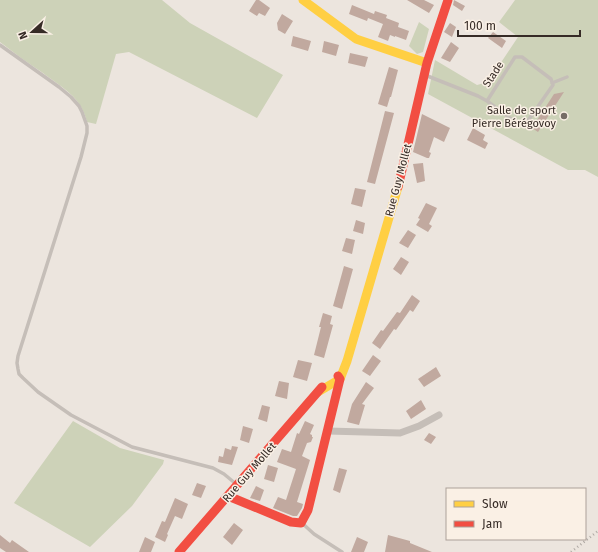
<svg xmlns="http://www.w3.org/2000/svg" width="598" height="552" font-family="'Fira Sans',sans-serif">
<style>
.green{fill:#cdd2b8}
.building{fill:#c1a99f}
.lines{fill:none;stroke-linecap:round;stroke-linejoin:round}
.lane{stroke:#c5beb8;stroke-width:3.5}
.street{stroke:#c5beb8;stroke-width:7}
.slow{stroke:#ffcf43;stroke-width:9}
.jam{stroke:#f24e42;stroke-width:9}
.rail{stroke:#ada7a2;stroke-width:2.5;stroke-dasharray:1 3;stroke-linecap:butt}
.poi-dot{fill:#766c66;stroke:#faf0e5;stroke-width:1.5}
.labels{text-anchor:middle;stroke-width:3;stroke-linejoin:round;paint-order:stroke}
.street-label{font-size:11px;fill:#362b26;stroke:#faf0e5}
.poi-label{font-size:11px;fill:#362b26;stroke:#faf0e5;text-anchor:end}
</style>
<rect width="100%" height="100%" fill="#ece5de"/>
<path class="green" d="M0 0H162L190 23 283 75 257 118 129 52 116 54 96 124 87 122C81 96 62 88 43 73 28 63 14 53 0 42Z
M515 0H598V177L585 170H568L428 94 435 60 477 85 488 82 518 37 499 22Z
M419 22 429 29 423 52 417 54 409 46Z
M73 421 120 448 164 460 163 464 132 506 90 547 14 503Z"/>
<path class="building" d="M256 0H259L270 8 265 16 259 13 257 16 249 11Z
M407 0H424L434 5 429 13Z
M454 0 465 6 462 11 453 5Z
M352 5 374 14 375 11 387 15 386 18 399 23 398 27 409 31 406 40 395 36V37L390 35 388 41 378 37 383 24 368 18 367 21 349 14Z
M282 14 293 21 285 34 278 30 277 23Z
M450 23 456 27 452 37 444 32Z
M493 32 506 41 502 48 488 38Z
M293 36 311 41 308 51 291 46Z
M324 41 339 45 336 56 322 52Z
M451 42 459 48 450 62 441 58Z
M350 53 368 57 365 67 348 63Z
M389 67 398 70 391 97H390L387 107 378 104Z
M564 92 538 132 532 128 554 94Z
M385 111 394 113 375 184 367 182Z
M422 114 450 128 444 142 434 137 429 152 431 153 429 158H427L413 152Z
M473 128 485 135 483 140 488 143 485 149 467 140Z
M423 163 425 181 417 183 413 164Z
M355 188 366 190 362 207 351 204Z
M426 203 437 208 429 224 432 226 428 232 416 225 420 219 418 218Z
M356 220 365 223 363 234 353 231Z
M408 230 416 235 408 248 399 243Z
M346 238 355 240 352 254 342 251Z
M401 257 409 262 401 275 393 269Z
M344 266 353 269 342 309 333 306Z
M412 295 420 301 413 312 410 310 396 330 394 329 380 349 372 343 381 330 383 331 397 312 400 313Z
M323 313 332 316 330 324 333 325 324 358 314 355 321 327H319Z
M373 355 381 361 370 376 362 371Z
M298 360 312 363 307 381 293 377Z
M436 367 441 376 424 387 418 379Z
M279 381 289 383 287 399 275 396Z
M366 382 374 388 362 404 365 405 359 425 347 422 352 404Z
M421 400 426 409 411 419 406 411Z
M262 405 270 407 267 422 258 419Z
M305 421 314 425 310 434 312 435V437H313L311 442 307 443 302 456 310 460 297 502 303 504 302 508 297 516H293L273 508 278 497 286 500 296 469 277 462 282 449 291 452 297 433 299 434Z
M243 426 253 429 249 443 240 440Z
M429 433 436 437 431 444 424 440Z
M232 446 238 447 232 465 218 462 219 456 223 457 225 448 231 450Z
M268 465 278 468 274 482 264 479Z
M339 468 347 470 340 493 333 490Z
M197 483 206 486 201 498 192 495Z
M256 486 264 490 260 501 250 498Z
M175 498 188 504 182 519 175 516 167 534 168 535 165 542 155 537 162 521 165 522Z
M234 523 243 530 232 545 223 537Z
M0 535 10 543 12 540 29 552H6L0 548Z
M388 535 410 541V543L432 552H385Z
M145 537 155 542 151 552H139Z
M357 537 368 542 364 552H351Z"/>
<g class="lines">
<path class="lane" d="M0 45 59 87 71 97 79 106 82 112 87 126V133L81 157 18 356 17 363 18 369 19 374 23 378 38 392 71 415 132 447 213 468 224 474 236 484
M425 75 478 96 487 101 518 124 527 122 553 85 551 79 522 57H515L487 101
M552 83 567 77
M302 523 314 534 342 552"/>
<path class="street" d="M328 431 400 433 419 426 439 415"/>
<path class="slow" d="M303 0 356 39 427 63
M318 392 340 379 347 361 398 187"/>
<path class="jam" d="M398 187 427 63 448 0
M228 496 291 522 301 523 308 510 340 379 338 376
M179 552 322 387"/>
<path class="rail" d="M571 552 598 531"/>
</g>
<circle class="poi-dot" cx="564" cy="116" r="4"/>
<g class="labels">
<g class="street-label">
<text transform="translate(493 74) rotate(-57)" y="4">Stade</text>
<text transform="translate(398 180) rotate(-75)" y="4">Rue Guy Mollet</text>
<text transform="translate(249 472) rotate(-49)" y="4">Rue Guy Mollet</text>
</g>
<g class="poi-label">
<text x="556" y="114">Salle de sport<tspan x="556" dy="13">Pierre Bérégovoy</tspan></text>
</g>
</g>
<rect x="446" y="488" width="140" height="52" fill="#faf0e5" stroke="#aca199"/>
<rect x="454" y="501" width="20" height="6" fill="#ffcf43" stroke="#aca199"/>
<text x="482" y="508" font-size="12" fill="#362b26">Slow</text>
<rect x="454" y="521" width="20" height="6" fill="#f24e42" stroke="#aca199"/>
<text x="482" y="528" font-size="12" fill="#362b26">Jam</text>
<g transform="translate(32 32) rotate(249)" stroke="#faf0e5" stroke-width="3" paint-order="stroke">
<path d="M0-3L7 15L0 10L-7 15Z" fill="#362b26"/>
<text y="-6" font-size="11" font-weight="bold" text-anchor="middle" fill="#362b26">N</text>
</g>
<path d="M458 30v6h122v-6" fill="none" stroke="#362b26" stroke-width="2"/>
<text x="464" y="30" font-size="12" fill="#362b26" stroke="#faf0e5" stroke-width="3" paint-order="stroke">100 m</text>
</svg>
